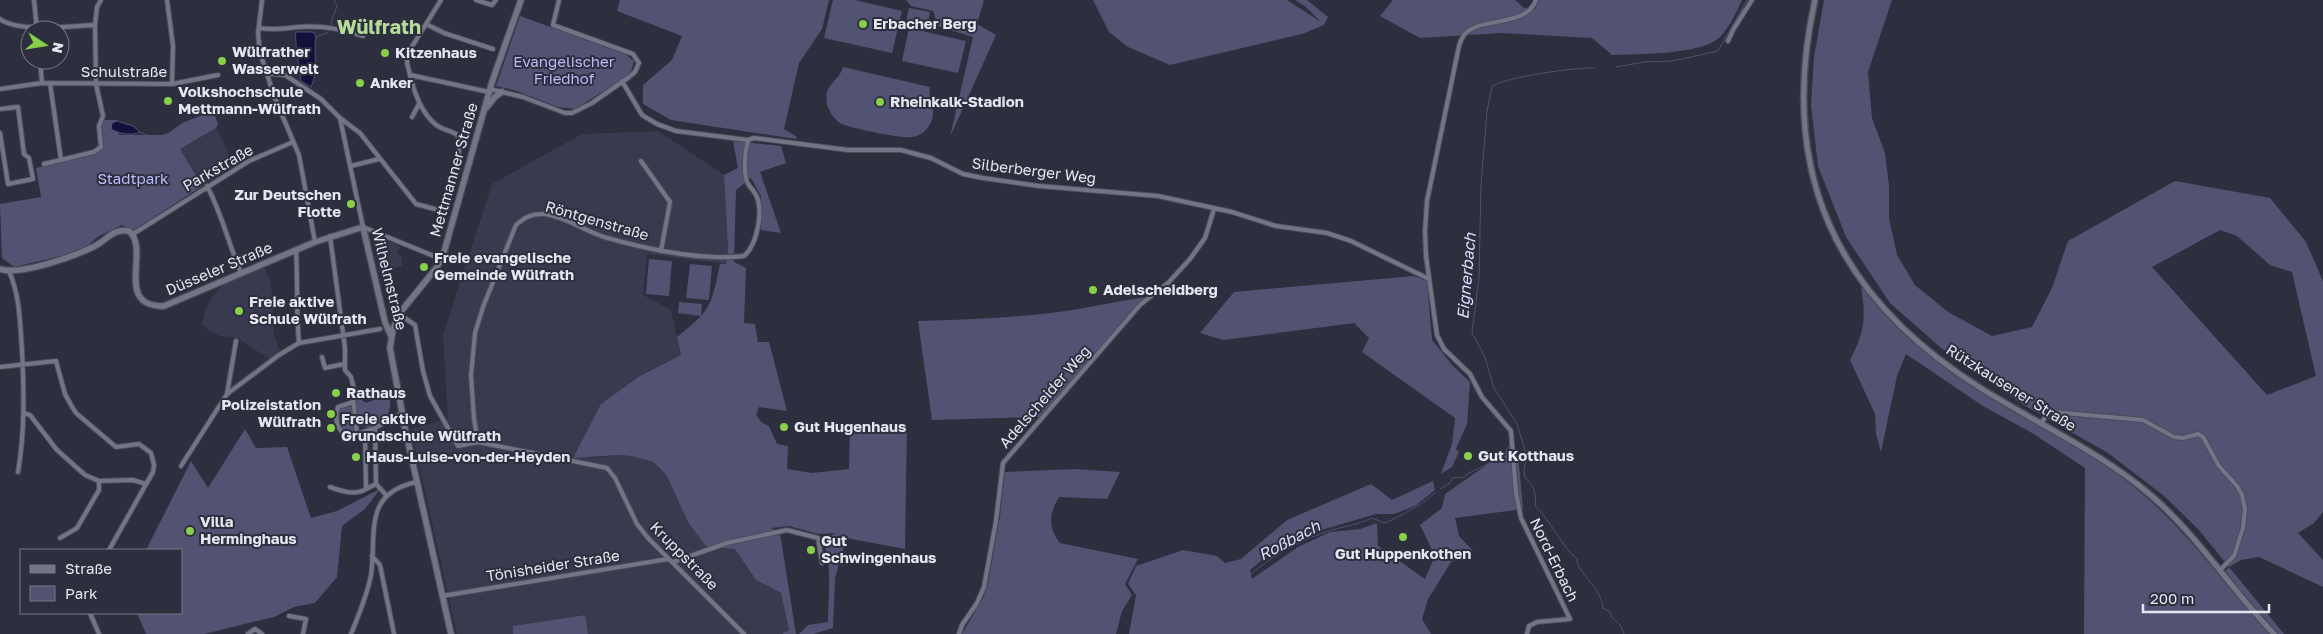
<svg xmlns="http://www.w3.org/2000/svg" width="2323" height="634" font-family="'Golos Text',sans-serif">
<style>
.built{fill:#393a4f}
.green{fill:#525373;fill-rule:evenodd}
.water{fill:#15103b;stroke:#535071}
.lines{fill:none;stroke-linecap:round;stroke-linejoin:round}
.stream{stroke:#535071;stroke-width:1}
.minor-casing{stroke:#4c4c59;stroke-width:6}
.tertiary-casing{stroke:#4c4c59;stroke-width:8}
.secondary-casing{stroke:#4c4c59;stroke-width:8}
.minor{stroke:#737486;stroke-width:4}
.tertiary{stroke:#737486;stroke-width:5}
.secondary{stroke:#737486;stroke-width:5.5}
.poi-dot{fill:#88cf4a;stroke:#2d2e3e;stroke-width:2}
.labels{text-anchor:middle;stroke-width:4;stroke-linejoin:round;paint-order:stroke}
.poi-label{font-size:15px;font-weight:bold;fill:#e5e6f0;stroke:#2d2e3e;text-anchor:start}
.park-label{font-size:15px;fill:#bbbcfb;stroke:#2d2e3e}
.street-label{font-size:15px;fill:#e5e6f0;stroke:#2d2e3e}
.water-label{font-size:16px;font-style:italic;fill:#dcdefe;stroke:#2d2e3e}
.district-label{font-size:20px;font-weight:bold;fill:#b5dd99;stroke:#2d2e3e}
</style>
<rect width="100%" height="100%" fill="#2d2e3e"/>
<path class="built" d="M216 128 235 166 202 186 179 149Z
M658 131 724 175 728 249 726 264 647 254 643 295 671 310 681 355 640 376 573 458 603 457 618 455 632 456 653 462 666 474 688 522 735 548 756 580 781 593 789 631 782 634H588L584 615 513 626V634H457L411 429 448 419 443 335 492 184 582 134Z
M386 240 400 246 397 253 401 256 403 266 379 271 373 242Z
M264 266 271 283 274 334 280 352 269 359 238 338 220 336 209 331 202 325 204 314 211 298 222 285Z"/>
<path class="green" d="M620 0H829L822 29 799 63 784 129 797 137 796 139 671 120 643 104V85L672 60 682 36 617 11Z
M833 0H855L902 11 892 53 824 38Z
M906 0H984L977 24 996 35 950 137 973 37 938 26 933 11 911 6Z
M1093 0H1287L1321 22 1306 7 1295 0H1307L1328 17 1324 25 1302 34 1170 65 1128 47 1109 32Z
M1393 0H1515L1524 8 1535 9 1539 0H1742C1737 11 1729 28 1720 37 1702 55 1637 54 1612 55L1592 38 1501 33 1420 38 1380 16Z
M1824 0H1892L1868 72 1872 118 1885 153 1889 186V218L1897 255 1915 285 1948 312 1992 336 2032 327 2052 288 2068 241 2175 181 2270 198 2306 242 2323 281V512L2314 523 2298 533 2323 560V587L2259 557 2241 560 2229 567 2284 634H2084L2085 468 2032 433 1983 406 1906 354 1897 376 1881 452 1876 434 1875 414 1850 360C1865 331 1866 318 1861 286 1895 328 1936 366 1983 393 2031 422 2091 451 2134 487 2166 513 2194 544 2220 577L2229 567 2198 529 2164 496 2108 453 2022 404 1941 348 1890 303 1846 237 1818 166 1811 105 1814 57ZM2220 230 2237 236 2270 265 2292 272 2316 376 2267 395 2152 267Z
M909 8 930 12 927 27 906 22Z
M520 16 625 54 634 61 631 72 618 82 575 109 558 107 517 91 496 86Z
M909 28 966 41 958 73 902 61Z
M843 67 930 87C927 100 938 110 930 124 926 131 920 136 912 137 902 139 849 128 840 123 834 119 829 112 827 104 823 84 839 82 843 67Z
M213 111 218 124 216 128 180 149 202 186 134 230 122 225 99 236 87 246 65 255 14 267 2 258 0 204 41 197 36 168 96 153 102 146 100 127 104 120H117L119 135H166L182 123Z
M733 141 781 146 786 163 760 172 781 233 761 230V196L751 178 736 190 734 262 746 268 744 323 755 324 758 342H769L787 411 759 407 756 415 762 423 769 426 777 444 788 446 787 469 812 473 849 469 850 428 907 425 905 549 846 538 835 578 833 628 813 634H799L808 625 828 622C828 594 833 565 822 539L836 533 818 534 789 526 771 528 780 533 796 634H782L789 630 781 593 756 580 735 549 706 546 688 522 666 474 653 462 632 456 618 455 573 458 601 404 640 376 681 355 677 337C712 309 711 306 720 264H726L728 249 724 175 738 168Z
M649 259 672 261 669 296 646 294Z
M690 264 712 266 709 300 686 298Z
M1414 276 1427 281 1432 340 1453 366 1470 382 1467 424 1456 449 1459 452 1452 467 1441 474 1452 444 1455 418 1362 352 1369 338 1354 323 1223 340 1200 333 1234 292Z
M1148 297 1040 417 932 420 918 321C969 319 1021 318 1072 310 1097 306 1122 300 1148 297Z
M679 302 702 304 701 316 678 313Z
M387 395 390 396C391 417 386 419 369 428L359 424 355 399 359 398 366 403Z
M351 406 353 407 354 432 343 431 339 422 340 408Z
M245 429 256 448 287 447 311 518 337 511 380 489 365 509 342 526 337 577 315 603 294 607 274 617 204 634H146L137 613H181V550H146L191 461 208 488Z
M1511 448 1518 454 1523 509 1455 518 1459 536 1473 551 1451 562 1428 599 1422 619 1431 634H1129L1136 595 1128 584 1136 566 1183 550 1217 556 1225 563 1241 559 1287 520 1371 484 1392 500 1433 481 1435 490 1415 506 1394 514H1376L1311 533 1267 556 1250 570 1252 579 1298 547 1330 532 1360 529 1377 523 1378 546 1425 579 1435 556 1420 525 1442 508 1445 494Z
M1074 469 1120 472 1107 499 1059 497C1049 514 1048 527 1060 543L1138 559 1125 584 1132 595 1122 611 1116 634H962L983 598 988 583 1000 516 1005 472Z
M585 615 588 634H513V626Z"/>
<path class="water" d="M296 32H313L316 36C313 52 319 71 311 87L301 81C300 74 294 37 296 32Z
M117 121 133 126 140 132C132 136 119 134 111 129L112 123Z"/>
<g class="lines">
<path class="stream" d="M330 26 337 6 334 0
M316 37 329 32
M1616 67 1644 62 1672 61 1718 51 1747 0
M1595 68C1578 67 1502 77 1492 87L1487 111 1481 185 1479 277 1472 333 1485 357 1494 388 1517 424 1527 457 1524 469 1525 478C1534 484 1537 496 1535 506 1553 523 1560 545 1577 559 1577 574 1601 586 1603 608L1609 611 1612 617 1621 626 1624 634
M140 132C161 144 173 127 193 127
M1440 489 1449 484 1453 478 1465 477 1467 474C1479 468 1507 457 1510 443
M1212 634 1250 596 1251 592 1244 582 1246 578C1267 560 1294 543 1320 534 1338 527 1355 526 1372 518L1385 523C1404 514 1420 506 1436 492"/>
<defs>
<path id="minor" d="M34 0 37 30
M167 0 173 46 172 84
M262 0 258 34 260 52 274 96 299 155 315 242
M441 0 408 53 407 63 410 75 489 92
M476 0 492 5 496 0
M0 19C19 33 70 26 95 25
M426 24 444 33 493 49
M259 28C273 30 284 29 298 27 320 25 342 29 363 36
M1728 41 1733 30 1752 0
M40 60 42 83
M264 69 272 74 285 75 321 99 340 118 363 227 441 259
M622 81 642 115 657 124 676 131 748 140 754 138 848 150H901L931 158 963 174 983 178 1039 186 1158 196 1232 212 1276 226 1327 233 1351 241 1429 279
M50 83 61 160
M0 89 42 83 172 84 218 75
M490 89 523 97 565 113H572L592 103 629 77 635 72 639 63 633 54 553 25 559 0
M0 109 18 107 24 154 29 158 33 179 8 184 0 133
M412 117 419 104
M340 118 360 133 416 204 442 211 461 144C460 129 445 133 435 124 421 112 414 92 410 75
M641 161 670 202 661 251
M44 164 94 152 101 147 99 126 103 116 96 84 95 25 97 7 101 0
M351 166 379 159
M207 186C222 214 229 245 241 273
M133 234 249 161 293 142
M330 236 345 348V370L351 377 354 389 353 397 357 434 375 428 402 413
M296 250C298 281 296 312 299 343
M9 271C20 296 20 323 22 350 24 392 25 431 18 472
M399 314 415 325 423 371 430 396 458 446 478 442 607 468 615 478 637 524 648 538 744 634
M322 357 325 368 344 364
M0 367 56 361 65 394 71 405 76 413 116 447 139 444 151 453 154 465 153 472 109 550
M227 394 279 355 299 343 380 329
M353 402 338 407C335 416 336 425 342 432L357 434
M24 413 30 415 57 450 85 475 99 481V490L77 528 60 538
M2041 424 2047 414 2053 412 2143 420 2174 437 2183 438 2198 434 2203 437 2219 466 2237 486 2242 495 2245 509 2243 528 2234 556 2220 570
M375 428 376 484
M365 432 366 489 376 484 387 496
M478 442 474 419 471 375 475 333 483 307 516 225C524 218 532 213 544 214 564 216 585 231 604 237 646 249 701 261 744 256 757 245 764 211 756 195 753 189 747 185 746 179 744 167 745 152 748 140
M181 466 227 394 236 341
M99 481 133 480 146 484
M330 487C341 491 355 496 366 489
M372 556 380 565 394 634
M673 562 727 543 787 530 818 538 822 563
M442 596 668 559
M90 613 99 634
M289 616 306 619 303 634
M248 634 255 629 262 634
M351 634C359 614 367 596 371 575 377 534 362 493 417 482
M959 634 962 625 977 603 984 587 996 521 1003 463 1140 305 1169 282 1190 259 1205 238 1214 209
M1527 634 1529 626 1537 622 1570 619 1521 518 1516 493 1511 431 1482 397 1470 374 1444 349 1437 335 1426 256 1425 231 1427 201 1459 46C1460 42 1462 38 1464 35 1480 16 1526 28 1536 0"/>
<path id="tertiary" d="M1815 0C1777 171 1835 297 1982 389 2033 421 2089 447 2137 484 2192 526 2227 585 2274 634"/>
<path id="secondary" d="M486 108 495 97 502 92
M0 269C20 276 75 256 95 246 107 240 113 228 129 231 151 249 113 307 164 306L315 242 363 227 385 322 391 336
M451 634 405 428 390 348 393 329 399 314 437 267 444 252 492 82 521 0"/>
</defs>
<use href="#minor" class="minor-casing"/>
<use href="#tertiary" class="tertiary-casing"/>
<use href="#secondary" class="secondary-casing"/>
<use href="#minor" class="minor"/>
<use href="#tertiary" class="tertiary"/>
<use href="#secondary" class="secondary"/>
</g>
<g class="poi-dot">
<circle cx="863" cy="24" r="5"/>
<circle cx="385" cy="53" r="5"/>
<circle cx="222" cy="61" r="5"/>
<circle cx="360" cy="83" r="5"/>
<circle cx="168" cy="101" r="5"/>
<circle cx="880" cy="102" r="5"/>
<circle cx="351" cy="204" r="5"/>
<circle cx="424" cy="267" r="5"/>
<circle cx="1093" cy="290" r="5"/>
<circle cx="239" cy="311" r="5"/>
<circle cx="336" cy="393" r="5"/>
<circle cx="331" cy="414" r="5"/>
<circle cx="784" cy="427" r="5"/>
<circle cx="331" cy="428" r="5"/>
<circle cx="1468" cy="456" r="5"/>
<circle cx="356" cy="457" r="5"/>
<circle cx="190" cy="531" r="5"/>
<circle cx="1403" cy="537" r="5"/>
<circle cx="811" cy="550" r="5"/>
</g>
<g class="labels">
<g class="poi-label">
<text x="873" y="29">Erbacher Berg</text>
<text x="232" y="57">Wülfrather<tspan x="232" dy="17">Wasserwelt</tspan></text>
<text x="395" y="58">Kitzenhaus</text>
<text x="370" y="88">Anker</text>
<text x="178" y="97">Volkshochschule<tspan x="178" dy="17">Mettmann-Wülfrath</tspan></text>
<text x="890" y="107">Rheinkalk-Stadion</text>
<text x="341" y="200" text-anchor="end">Zur Deutschen<tspan x="341" dy="17">Flotte</tspan></text>
<text x="434" y="263">Freie evangelische<tspan x="434" dy="17">Gemeinde Wülfrath</tspan></text>
<text x="1103" y="295">Adelscheidberg</text>
<text x="249" y="307">Freie aktive<tspan x="249" dy="17">Schule Wülfrath</tspan></text>
<text x="346" y="398">Rathaus</text>
<text x="321" y="410" text-anchor="end">Polizeistation<tspan x="321" dy="17">Wülfrath</tspan></text>
<text x="341" y="424">Freie aktive<tspan x="341" dy="17">Grundschule Wülfrath</tspan></text>
<text x="794" y="432">Gut Hugenhaus</text>
<text x="1478" y="461">Gut Kotthaus</text>
<text x="366" y="462">Haus-Luise-von-der-Heyden</text>
<text x="200" y="527">Villa<tspan x="200" dy="17">Herminghaus</tspan></text>
<text x="821" y="546">Gut<tspan x="821" dy="17">Schwingenhaus</tspan></text>
<text x="1403" y="559" text-anchor="middle">Gut Huppenkothen</text>
</g>
<g class="park-label">
<text x="564" y="67">Evangelischer<tspan x="564" dy="17">Friedhof</tspan></text>
<text x="133" y="184">Stadtpark</text>
</g>
<g class="street-label">
<text x="124" y="77">Schulstraße</text>
<text transform="translate(218 168) rotate(-30)" y="5">Parkstraße</text>
<text transform="translate(454 170) rotate(-74)" y="5">Mettmanner Straße</text>
<text transform="translate(1034 171) rotate(7)" y="5">Silberberger Weg</text>
<text transform="translate(597 221) rotate(16)" y="5">Röntgenstraße</text>
<text transform="translate(219 269) rotate(-23)" y="5">Düsseler Straße</text>
<text transform="translate(389 279) rotate(76)" y="5">Wilhelmstraße</text>
<text transform="translate(2011 388) rotate(32)" y="5">Rützkausener Straße</text>
<text transform="translate(1045 397) rotate(-49)" y="5">Adelscheider Weg</text>
<text transform="translate(684 556) rotate(45)" y="5">Kruppstraße</text>
<text transform="translate(1554 560) rotate(64)" y="5">Nord-Erbach</text>
<text transform="translate(553 566) rotate(-9)" y="5">Tönisheider Straße</text>
</g>
<g class="water-label">
<text transform="translate(1466 276) rotate(-85)" y="6">Eignerbach</text>
<text transform="translate(1289 540) rotate(-28)" y="6">Roßbach</text>
</g>
<g class="district-label">
<text x="379" y="34">Wülfrath</text>
</g>
</g>
<rect x="20" y="549" width="162" height="65" fill="#2d2e3e" stroke="#777885"/>
<rect x="30" y="565" width="25" height="8" fill="#737486" stroke="#777885"/>
<text x="65" y="574" font-size="15" fill="#e5e6f0">Straße</text>
<rect x="30" y="586" width="25" height="15" fill="#525373" stroke="#777885"/>
<text x="65" y="599" font-size="15" fill="#e5e6f0">Park</text>
<g transform="translate(45 45) rotate(102)"><circle r="24" fill="#2d2e3e" stroke="#777885"/>
<path d="M0-4L9 19L0 12L-9 19Z" fill="#88cf4a"/>
<text y="-8" font-size="14" font-weight="bold" text-anchor="middle" fill="#e5e6f0">N</text>
</g>
<path d="M2143 604v8h126v-8" fill="none" stroke="#e5e6f0" stroke-width="2.5"/>
<text x="2150" y="604" font-size="15" fill="#e5e6f0" stroke="#2d2e3e" stroke-width="4" paint-order="stroke">200 m</text>
</svg>
